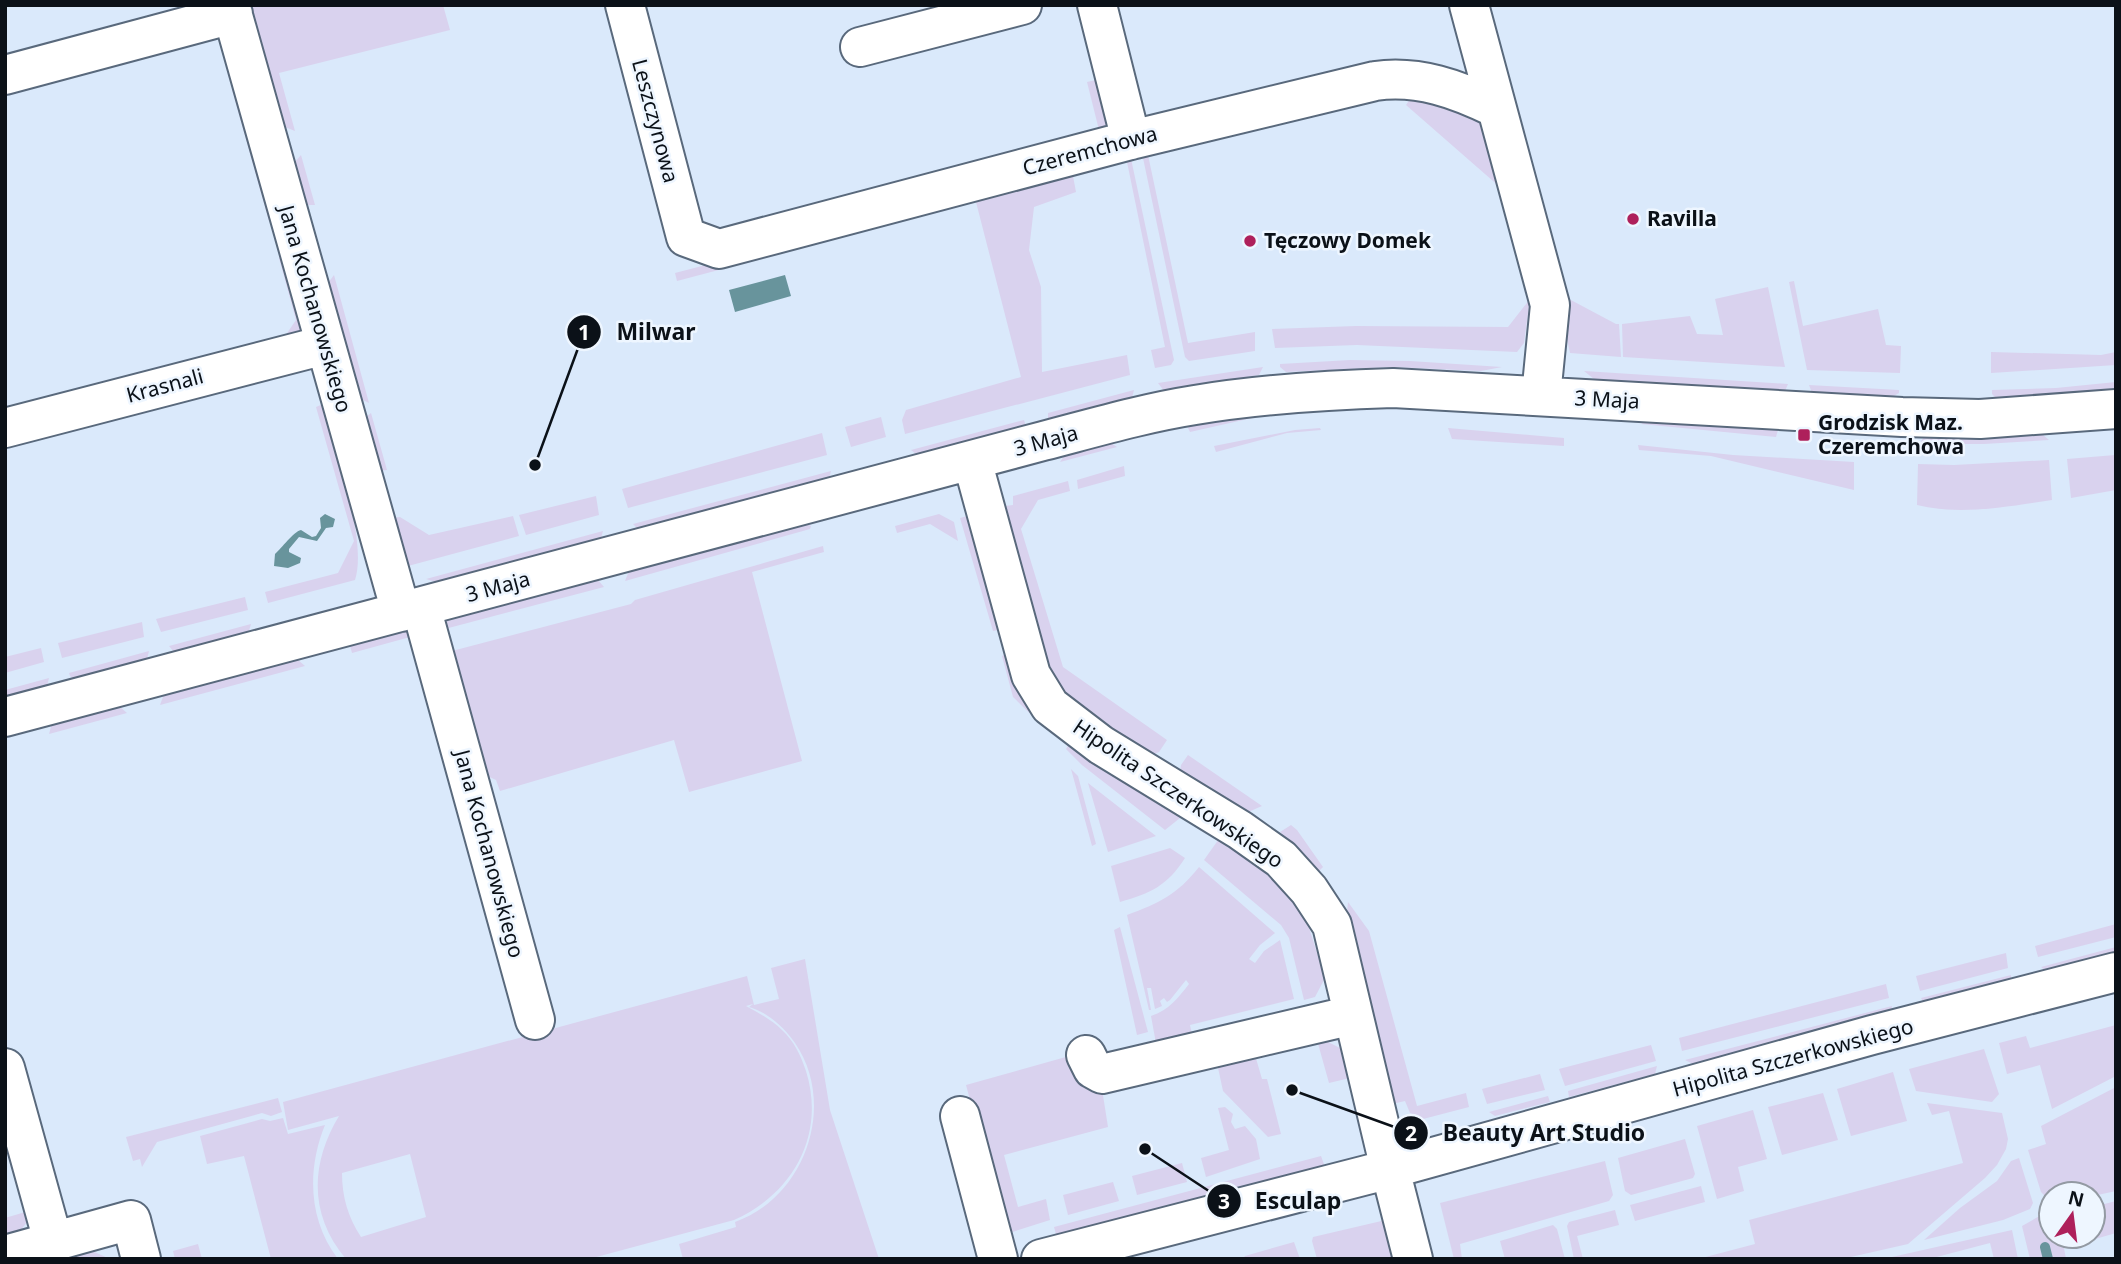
<svg xmlns="http://www.w3.org/2000/svg" width="2121" height="1264" font-family="'Noto Sans',sans-serif">
<style>
.green{fill:#d9d2ee;fill-rule:evenodd}
.water{fill:#68949c}
.lines{fill:none;stroke-linecap:round;stroke-linejoin:round}
.stream{stroke:#68949c;stroke-width:10}
.minor-casing{stroke:#59697c;stroke-width:42}
.minor{stroke:#fff;stroke-width:38}
.poi-dot{fill:#ae205b;stroke:#eef6ff;stroke-width:2.5}
.labels{text-anchor:middle;stroke-width:5;stroke-linejoin:round;paint-order:stroke}
.street-label{font-size:21px;fill:#0b1118;stroke:#eef6ff}
.poi-label{font-size:21px;font-weight:bold;fill:#0b1118;stroke:#eef6ff;text-anchor:start}
.leader{fill:none;stroke:#0b1118;stroke-width:2.5}
.callout-dot{fill:#0b1118;stroke:#eef6ff;stroke-width:2.5}
.mark-label{font-size:21px;text-anchor:middle;font-weight:bold;fill:#fff}
.callout-label{font-size:23px;text-anchor:middle;font-weight:bold;fill:#0b1118;stroke:#eef6ff;stroke-width:5;stroke-linejoin:round;paint-order:stroke}
</style>
<rect width="100%" height="100%" fill="#dae9fb"/>
<path class="green" d="M251 5H443L450 30 279 73 295 131 285 127Z
M1105 78 1109 127 1099 130 1087 82Z
M236 88 272 221H269L232 89Z
M1413 95C1430 100 1449 104 1465 111 1490 122 1494 165 1501 188L1406 105Z
M1145 151 1148 155 1188 343 1255 332V351L1189 361 1185 357 1143 158Z
M1130 154 1174 360 1171 365 1155 368 1151 350 1165 347 1127 162 1073 176 1076 192 1034 207 1029 250 1041 287 1042 372 1127 355 1130 375 905 434 902 420 906 410 1021 377 976 202 677 281 675 273Z
M301 155 315 205H305L294 163Z
M283 257 303 335 281 342 296 320 279 258Z
M334 275 369 403 359 398 328 283Z
M1794 281 1803 326 1878 309 1886 345 1901 346 1900 373 1807 370 1789 282Z
M1768 287 1785 367 1623 357 1622 324 1690 316 1697 334 1723 335 1715 299Z
M1530 299 1524 343 1517 352 1357 345 1275 348 1272 329 1356 326 1508 327Z
M1569 299 1616 324H1619L1621 357 1570 353 1567 339Z
M1991 352 2101 355 2116 352V365L1991 373Z
M1350 360 1410 361 1502 367 1481 371 1392 367 1286 372 1280 367V364Z
M1263 367 1259 375 1164 391 1158 383Z
M1584 371 1788 384 1785 391 1594 379Z
M2116 382V388L2056 395 1995 397 1992 394V390L2056 388Z
M1809 385 1899 390V393L1892 397 1812 393Z
M1134 390 1132 398 1048 419V413Z
M323 404C334 447 368 540 355 580L268 603 265 592 338 573 354 541 316 407Z
M1296 408 1190 432 1188 428 1191 424Z
M371 413 387 470 379 471 365 418Z
M881 417 886 437 851 447 845 427Z
M1024 420 1026 426 916 454 911 450Z
M1646 421 1778 430 1776 437 1641 424Z
M1320 428 1321 430 1287 433 1216 452 1214 446 1295 430Z
M1448 428 1564 438V446L1452 439Z
M822 433 827 455 628 508 622 489Z
M2042 434 2049 440 1984 444H1919L1924 437Z
M1111 443 1117 447 1060 462 1064 456Z
M1638 445 1733 455 1854 462V490L1711 456 1639 450Z
M2115 455 2116 490 2071 498 2067 459Z
M2049 460 2052 500C2009 506 1961 516 1917 505L1918 464 1954 465Z
M1124 466 1125 476 1078 489 1077 480Z
M831 471 829 479 638 529 633 524Z
M1068 481 1070 491 1038 500 1021 529 1063 667 1167 740 1159 752 1152 755 1078 710 1053 684 1006 518 1005 506 1013 505V496Z
M596 496 599 515 526 535 519 515Z
M939 514 954 522 958 541 930 524 897 533 895 526Z
M971 515 999 630 993 631 960 518Z
M513 516 519 536 408 566 391 518 400 517 429 535Z
M807 524 811 526 810 529 625 581 629 571Z
M603 531 601 538 451 579 436 582 426 579Z
M823 546 824 552 752 572 802 761 689 792 674 740 500 791 496 780 485 775 452 651 631 604 635 600Z
M598 580 604 587 441 630 448 619Z
M245 597 248 610 161 632 156 619Z
M142 622 144 637 62 658 58 643Z
M251 624 249 631 174 652 169 646Z
M404 631H408L410 637 352 653 350 646Z
M41 648 44 662 5 673V657Z
M149 651 147 659 74 679 70 676 69 673Z
M1007 653 1049 726 1047 730 1013 697 1002 656Z
M297 659 305 666 160 705 164 694Z
M49 678 47 686 5 697V690Z
M119 706 127 713 49 734 52 723Z
M1071 741 1185 814 1165 830 1082 765 1066 749Z
M1188 755 1262 806 1246 813 1180 772 1181 765Z
M1071 769 1078 776 1096 844 1092 846Z
M1088 783 1156 836 1108 852Z
M1291 825 1297 830 1323 867 1318 872 1280 832Z
M1221 836 1259 861 1305 915 1325 978 1315 997 1304 1000 1289 938 1281 925 1204 860Z
M1170 848 1185 858C1167 886 1151 893 1120 902L1111 866Z
M1199 867 1275 933 1260 945 1249 959 1255 963 1264 951 1280 940 1294 999 1190 1025 1193 1039 1157 1049 1151 1016C1169 1010 1178 998 1189 984L1186 980 1170 1000 1167 1002 1164 998 1160 1001 1162 1006 1155 1009 1151 988H1147L1151 1010H1149L1127 915C1159 903 1177 895 1199 867Z
M1348 902 1369 931 1417 1106 1466 1093 1469 1107 1423 1119 1410 1113 1405 1101 1388 1105 1345 934Z
M2116 924V937L2038 957 2035 946Z
M1120 927 1148 1032 1137 1035 1114 930Z
M2116 947V954L2047 972 2041 967Z
M2006 953 2008 968 1920 991 1916 976Z
M805 959 830 1110 879 1259H683L679 1244 736 1227 735 1222C806 1197 837 1104 795 1043 784 1027 767 1012 749 1007L753 1004 746 1006C759 1013 772 1020 782 1030 794 1041 801 1056 806 1071 826 1135 793 1194 734 1220L589 1259H346C309 1215 310 1164 339 1116L288 1130 283 1102 747 976 754 1005 779 999 771 968ZM410 1154 426 1217 361 1237C348 1217 342 1197 342 1173Z
M2011 975V980L1924 1003 1921 998Z
M1886 984 1889 998 1682 1051 1679 1038Z
M1892 1006 1891 1011 1695 1065 1685 1060Z
M2116 1025V1076L2052 1109 2040 1065 2007 1074 1999 1043 2026 1036 2030 1048Z
M1317 1040 1326 1041 1342 1049 1350 1078 1329 1083Z
M1651 1045 1656 1061 1565 1086 1559 1069Z
M1984 1049 1999 1094 1992 1102 1916 1091 1909 1069Z
M1080 1053 1102 1089 1108 1127 1004 1155 1018 1207 1046 1199 1050 1220 1006 1234 966 1085Z
M1255 1055 1262 1079H1267L1281 1134 1268 1137 1223 1091 1217 1063Z
M1657 1066 1655 1074 1569 1097 1568 1091Z
M1893 1072 1907 1121 1851 1136 1837 1089Z
M1540 1074 1545 1090 1487 1104 1482 1089Z
M2116 1087V1191L2093 1196V1194H2051V1202L2041 1192 2028 1150 2046 1144 2041 1126Z
M1823 1093 1838 1140 1782 1155 1768 1107Z
M1548 1096 1550 1102 1495 1116 1489 1112Z
M278 1098 282 1112 271 1116 262 1113 157 1142 142 1167 140 1159 133 1161 126 1137Z
M1927 1103 2002 1113 2008 1139 2006 1149 1997 1165 1985 1178 1908 1244 1842 1259H1698L1755 1244 1749 1220 1963 1163 1949 1111 1932 1115Z
M1225 1107 1233 1114 1231 1122 1235 1129 1245 1126 1256 1139 1260 1159 1206 1177 1201 1158 1229 1150 1218 1108Z
M1753 1110 1767 1159 1738 1167 1744 1191 1717 1199 1697 1126Z
M283 1118 288 1134 325 1125C307 1169 308 1220 338 1259H271L244 1156 207 1164 200 1136 262 1119 270 1121Z
M1685 1139 1695 1174 1693 1178 1631 1195 1625 1191 1618 1158Z
M1321 1156 1325 1167 1057 1238 1054 1227Z
M2019 1158 2033 1203 2030 1209 2003 1220 1924 1240 1960 1208 1997 1181 2011 1161Z
M1605 1161 1613 1195 1609 1201 1460 1244 1462 1259H1454L1440 1203Z
M1182 1163 1187 1182 1137 1195 1132 1176Z
M1113 1182 1119 1201 1068 1215 1063 1195Z
M1701 1186 1705 1202 1635 1221 1630 1205Z
M2116 1201V1233L2064 1248 2066 1259H2030L2022 1226 2043 1214H2051V1236H2093V1207Z
M32 1210C27 1225 20 1234 5 1239V1218Z
M1615 1210 1619 1225 1577 1236 1583 1259H1574L1567 1226 1569 1222Z
M1390 1219 1400 1259H1317L1312 1241 1313 1237Z
M1553 1225 1557 1229 1565 1259H1505L1500 1241Z
M2012 1230 2018 1259H1994L1990 1243 1929 1259H1883Z
M1294 1242 1300 1259H1243L1245 1256Z
M198 1244 202 1259H175L173 1251Z
M90 1250 110 1259H43Z"/>
<path class="water" d="M785 275 791 296 735 312 729 290Z
M325 514 335 519 333 527 326 528 317 541 299 537 289 549V552L301 558 300 563 288 568 274 566 275 554C282 548 293 532 301 530L312 537 316 536 321 528 320 518Z"/>
<g class="lines">
<path class="stream" d="M2045 1247 2048 1259"/>
<defs>
<path id="minor" d="M230 5 401 612
M625 5 686 237 719 249 1131 140 1375 81C1419 75 1457 89 1496 108
M1097 5 1131 140
M1469 5 1550 305 1541 396
M860 47 1022 5
M5 75 233 14
M5 428 325 345
M972 460 1031 675 1050 706 1101 745 1240 830 1281 859 1309 890 1332 925 1390 1169 1872 1035 2116 972
M421 607 535 1020
M5 717 1043 441C1093 428 1144 413 1195 405 1261 394 1327 390 1393 388L1902 417 1980 419 2116 409
M1086 1055 1093 1069 1102 1074 1353 1015
M5 1068 53 1241
M960 1116 998 1259
M5 1255 131 1220 141 1259
M1041 1259 1390 1169 1413 1259"/>
</defs>
<use href="#minor" class="minor-casing"/>
<use href="#minor" class="minor"/>
</g>
<g class="poi-dot">
<circle cx="1633" cy="219" r="7"/>
<circle cx="1250" cy="241" r="7"/>
<rect x="1797" y="428" width="14" height="14" rx="3.5"/>
</g>
<g class="labels">
<g class="street-label">
<text transform="translate(655 121) rotate(75)" y="7">Leszczynowa</text>
<text transform="translate(1090 151) rotate(-15)" y="7">Czeremchowa</text>
<text transform="translate(315 309) rotate(74)" y="7">Jana Kochanowskiego</text>
<text transform="translate(165 386) rotate(-15)" y="7">Krasnali</text>
<text transform="translate(1607 400) rotate(3)" y="7">3 Maja</text>
<text transform="translate(1046 441) rotate(-15)" y="7">3 Maja</text>
<text transform="translate(498 587) rotate(-15)" y="7">3 Maja</text>
<text transform="translate(1178 794) rotate(34)" y="7">Hipolita Szczerkowskiego</text>
<text transform="translate(489 854) rotate(75)" y="7">Jana Kochanowskiego</text>
<text transform="translate(1793 1058) rotate(-15)" y="7">Hipolita Szczerkowskiego</text>
</g>
<g class="poi-label">
<text x="1647" y="226">Ravilla</text>
<text x="1264" y="248">Tęczowy Domek</text>
<text x="1818" y="430">Grodzisk Maz.<tspan x="1818" dy="24">Czeremchowa</tspan></text>
</g>
</g>
<path class="leader" d="M535 465L584 332M1292 1090L1411 1133M1145 1149L1224 1201"/>
<g class="callout-dot">
<circle cx="535" cy="465" r="7"/>
<circle cx="1292" cy="1090" r="7"/>
<circle cx="1145" cy="1149" r="7"/>
<circle cx="584" cy="332" r="18"/>
<circle cx="1411" cy="1133" r="18"/>
<circle cx="1224" cy="1201" r="18"/>
</g>
<g class="mark-label">
<text x="584" y="340">1</text>
<text x="1411" y="1141">2</text>
<text x="1224" y="1209">3</text>
</g>
<g class="callout-label">
<text x="656" y="340">Milwar</text>
<text x="1544" y="1141">Beauty Art Studio</text>
<text x="1298" y="1209">Esculap</text>
</g>
<rect width="2121" height="1264" fill="none" stroke="#0b1118" stroke-width="14"/>
<g transform="translate(2072 1215) rotate(14)"><circle r="33" fill="#eef6ff" stroke="#939aa3" stroke-width="2"/>
<path d="M0-5L12 26L0 18L-12 26Z" fill="#ae205b"/>
<text y="-10" font-size="19" font-weight="bold" text-anchor="middle" fill="#0b1118">N</text>
</g>
</svg>
